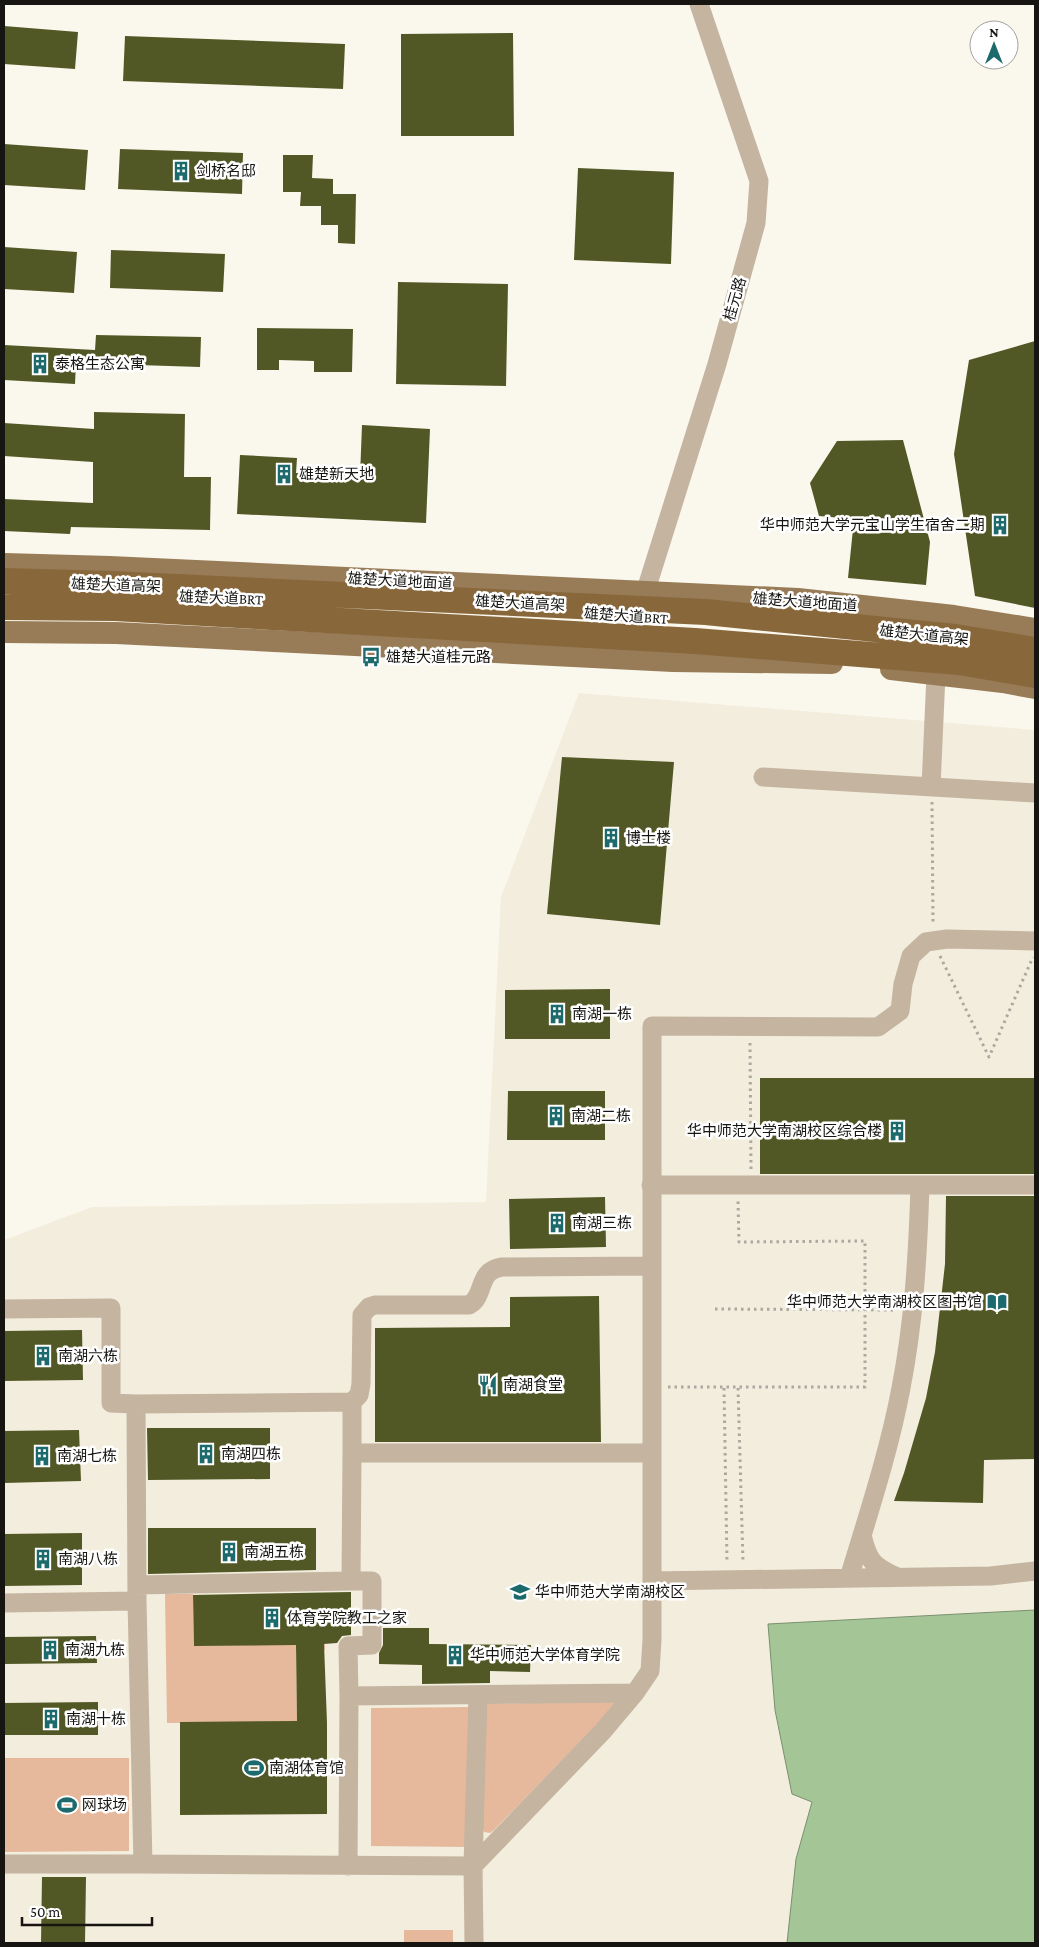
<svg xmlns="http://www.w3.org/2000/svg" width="1039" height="1947" font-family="'Crimson Pro','Noto Sans SC',serif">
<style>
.built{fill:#f2eddc}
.green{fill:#e6b99d}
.water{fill:#a4c596;stroke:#79906e}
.building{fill:#525825}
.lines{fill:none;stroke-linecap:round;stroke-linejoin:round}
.path{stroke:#aba8a1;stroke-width:3;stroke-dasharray:2.5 4;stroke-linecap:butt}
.minor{stroke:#c4b4a0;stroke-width:19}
.major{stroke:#987c57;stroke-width:22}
.highway{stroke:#88673b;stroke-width:26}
.labels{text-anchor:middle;stroke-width:5;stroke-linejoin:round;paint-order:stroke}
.poi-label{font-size:15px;fill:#161512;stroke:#fff;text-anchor:start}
.street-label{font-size:15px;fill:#161512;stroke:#fff}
</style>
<rect width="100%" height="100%" fill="#faf7ed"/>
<path class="built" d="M579 693 1035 730V1943H4V1240L92 1207 486 1202 501 897Z"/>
<path class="green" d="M165 1594H193L194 1646 325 1644V1650L296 1651 297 1721 167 1723Z
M616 1701 611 1710 494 1830 490 1833 484 1832 481 1824 484 1708 487 1704Z
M470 1707 467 1847 371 1846V1708Z
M4 1758H129V1851L4 1852Z
M404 1930H453V1943H404Z"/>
<path class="water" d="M1035 1610V1943H787L796 1859 812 1802 792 1794 775 1710 768 1624Z"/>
<path class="building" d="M4 26 78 32 75 69 4 64Z
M513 33 514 136H401V34Z
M125 36 345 44 343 89 123 81Z
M4 144 88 150 85 190 4 185Z
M120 149 243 153 242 194 118 189Z
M283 155H313L312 178 333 179V194H356L355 244 338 243V225H321V206H300L301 192H283Z
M578 168 674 172 671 264 574 260Z
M4 247 77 252 74 293 4 289Z
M111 250 225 254 223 292 110 288Z
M398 282 508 284 506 386 396 384Z
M257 328 353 329 352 372H314V361L279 360V370H257Z
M96 335 201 337 200 367 76 363 75 384 4 380V345L95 350Z
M1035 341V608L975 596 954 454 969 360Z
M94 412 185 414 184 477H211L210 530 71 527 70 534 4 531V499L93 503V462L4 456V423L94 429Z
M362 425 430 429 426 523 237 514 240 455 297 458 296 473 360 476Z
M903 440 930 542 926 585 848 578 854 519 819 516 810 483 837 441Z
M562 757 674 762 660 925 547 914Z
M610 989V1039H505V990Z
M760 1078H1035V1174H760Z
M508 1091H605V1140H507Z
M946 1196H1035V1459L984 1460 983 1503 894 1501 904 1473 926 1398 935 1352 945 1264Z
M605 1197 606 1247 510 1249 509 1199Z
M599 1296 601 1442H375V1328L510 1327V1297Z
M82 1330 83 1380 4 1381V1331Z
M147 1428H270V1479L148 1480Z
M79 1430 81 1481 4 1483V1431Z
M148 1528H316V1570L148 1574Z
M82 1533V1585L4 1586V1534Z
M351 1592V1635L342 1636 337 1643 324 1644 327 1723V1814L180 1815V1722L297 1721 296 1645 194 1646 193 1595Z
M383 1628H429V1644L531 1645 530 1672 490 1671V1683L422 1684V1665L379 1664V1653L383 1645Z
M96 1636 97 1663 4 1664V1637Z
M98 1702V1735H4V1703Z
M42 1877H86L85 1943H41Z"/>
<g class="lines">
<path class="path" d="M932 802 933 924
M940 956 989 1057 1033 957
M750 1043 751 1169
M715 1309 895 1310
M668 1387H865V1241L739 1242 738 1201
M724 1388 727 1562
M738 1388 743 1562"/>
<path class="minor" d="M645 593 717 364 756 223 759 181 699 4
M763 777 1035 793
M931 787 936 674
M651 1185H1035
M4 1309 111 1308V1403L136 1404
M352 1402V1453H652
M862 1535C868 1560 872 1566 897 1577
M849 1578C868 1515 889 1452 901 1388 914 1321 918 1253 920 1185
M652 1581 991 1576 1035 1571
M137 1585 351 1581 352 1453
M4 1603 137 1601
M478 1695 473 1866 143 1864 137 1601 136 1404 352 1402 359 1395 361 1384 362 1315 369 1307 375 1305H469C486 1296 476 1271 502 1267L651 1266
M349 1696 348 1646 372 1645V1581H351
M4 1864H143
M348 1866 349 1696 635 1693
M474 1943 473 1866 603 1731 635 1693 650 1671 652 1640V1026L878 1027 900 1011 903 984 911 956 926 942 947 939 1035 941"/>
<path class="major" d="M4 564 110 567 798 599 954 616 1035 629
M4 632 116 633 673 661 832 663
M891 669 1003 682 1035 688"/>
<path class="highway" d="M4 581 113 584 706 612 955 637 1035 650
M4 607 115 608 695 641 959 662 1035 675"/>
</g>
<defs>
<symbol id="building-bare" viewBox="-9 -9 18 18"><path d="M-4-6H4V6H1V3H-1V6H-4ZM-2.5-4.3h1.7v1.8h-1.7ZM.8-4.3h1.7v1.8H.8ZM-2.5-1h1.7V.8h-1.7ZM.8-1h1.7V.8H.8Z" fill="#1d6a6d" stroke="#fff" stroke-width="2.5" paint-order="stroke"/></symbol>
<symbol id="bus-bare" viewBox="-9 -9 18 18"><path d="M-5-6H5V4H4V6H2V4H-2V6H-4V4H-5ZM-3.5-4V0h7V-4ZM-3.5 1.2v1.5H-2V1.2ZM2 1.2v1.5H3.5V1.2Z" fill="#1d6a6d" stroke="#fff" stroke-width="2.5" paint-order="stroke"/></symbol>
<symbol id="library-bare" viewBox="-9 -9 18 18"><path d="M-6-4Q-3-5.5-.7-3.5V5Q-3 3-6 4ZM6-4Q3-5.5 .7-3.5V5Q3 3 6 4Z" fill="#1d6a6d" stroke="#fff" stroke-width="2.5" paint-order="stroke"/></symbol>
<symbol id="restaurant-bare" viewBox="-9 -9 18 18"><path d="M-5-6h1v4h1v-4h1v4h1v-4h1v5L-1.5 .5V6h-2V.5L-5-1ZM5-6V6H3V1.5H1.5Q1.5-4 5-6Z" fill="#1d6a6d" stroke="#fff" stroke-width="2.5" paint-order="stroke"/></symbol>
<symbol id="university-bare" viewBox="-9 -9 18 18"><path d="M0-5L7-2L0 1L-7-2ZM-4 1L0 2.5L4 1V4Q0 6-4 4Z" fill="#1d6a6d" stroke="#fff" stroke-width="2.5" paint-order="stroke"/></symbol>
<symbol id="stadium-bare" viewBox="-9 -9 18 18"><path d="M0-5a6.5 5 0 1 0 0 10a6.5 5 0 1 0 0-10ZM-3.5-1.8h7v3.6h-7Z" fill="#1d6a6d" stroke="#fff" stroke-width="2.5" paint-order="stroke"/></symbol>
</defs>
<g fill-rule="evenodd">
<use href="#building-bare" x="167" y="157" width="28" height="28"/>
<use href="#building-bare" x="26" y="350" width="28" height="28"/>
<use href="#building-bare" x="270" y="460" width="28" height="28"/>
<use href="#building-bare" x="986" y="511" width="28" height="28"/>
<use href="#bus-bare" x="357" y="643" width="28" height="28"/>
<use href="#building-bare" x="597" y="824" width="28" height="28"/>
<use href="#building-bare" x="543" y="1000" width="28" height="28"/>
<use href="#building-bare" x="542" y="1102" width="28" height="28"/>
<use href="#building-bare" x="883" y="1117" width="28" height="28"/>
<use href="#building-bare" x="543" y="1209" width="28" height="28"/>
<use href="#library-bare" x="983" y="1288" width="28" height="28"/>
<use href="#building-bare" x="29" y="1342" width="28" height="28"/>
<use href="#restaurant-bare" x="474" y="1371" width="28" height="28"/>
<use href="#building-bare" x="192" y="1440" width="28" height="28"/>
<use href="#building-bare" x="28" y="1442" width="28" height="28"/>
<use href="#building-bare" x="215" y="1538" width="28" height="28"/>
<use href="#building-bare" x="29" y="1545" width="28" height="28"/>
<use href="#university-bare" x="506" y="1578" width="28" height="28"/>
<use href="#building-bare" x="258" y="1604" width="28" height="28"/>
<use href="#building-bare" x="36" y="1636" width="28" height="28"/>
<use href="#building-bare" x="441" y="1641" width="28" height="28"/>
<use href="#building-bare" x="37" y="1705" width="28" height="28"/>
<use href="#stadium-bare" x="240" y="1754" width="28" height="28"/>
<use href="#stadium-bare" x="53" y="1791" width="28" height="28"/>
</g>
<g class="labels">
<g class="poi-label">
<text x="196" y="176">剑桥名邸</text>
<text x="55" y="369">泰格生态公寓</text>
<text x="299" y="479">雄楚新天地</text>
<text x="985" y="530" text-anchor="end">华中师范大学元宝山学生宿舍二期</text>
<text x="386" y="662">雄楚大道桂元路</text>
<text x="626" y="843">博士楼</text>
<text x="572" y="1019">南湖一栋</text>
<text x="571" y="1121">南湖二栋</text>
<text x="882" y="1136" text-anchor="end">华中师范大学南湖校区综合楼</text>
<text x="572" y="1228">南湖三栋</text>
<text x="982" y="1307" text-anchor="end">华中师范大学南湖校区图书馆</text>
<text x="58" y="1361">南湖六栋</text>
<text x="503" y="1390">南湖食堂</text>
<text x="221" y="1459">南湖四栋</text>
<text x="57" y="1461">南湖七栋</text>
<text x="244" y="1557">南湖五栋</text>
<text x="58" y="1564">南湖八栋</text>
<text x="535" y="1597">华中师范大学南湖校区</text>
<text x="287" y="1623">体育学院教工之家</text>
<text x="65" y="1655">南湖九栋</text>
<text x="470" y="1660">华中师范大学体育学院</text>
<text x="66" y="1724">南湖十栋</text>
<text x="269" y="1773">南湖体育馆</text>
<text x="82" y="1810">网球场</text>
</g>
<g class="street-label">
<text transform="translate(735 299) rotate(-74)" y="5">桂元路</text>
<text transform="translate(400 581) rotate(3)" y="5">雄楚大道地面道</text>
<text transform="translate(116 585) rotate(2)" y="5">雄楚大道高架</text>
<text transform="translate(221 598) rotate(2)" y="5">雄楚大道BRT</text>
<text transform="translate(805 602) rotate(4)" y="5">雄楚大道地面道</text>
<text transform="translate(520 603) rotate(3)" y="5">雄楚大道高架</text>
<text transform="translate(626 616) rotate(4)" y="5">雄楚大道BRT</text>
<text transform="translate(924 635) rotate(6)" y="5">雄楚大道高架</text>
</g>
</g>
<rect width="1039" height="1947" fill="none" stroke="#161512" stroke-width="10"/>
<g transform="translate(994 45)"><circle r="24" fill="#ffffff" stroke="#a2a1a0"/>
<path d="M0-4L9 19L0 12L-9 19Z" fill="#1d6a6d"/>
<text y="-8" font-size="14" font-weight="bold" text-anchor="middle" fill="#161512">N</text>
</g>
<path d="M22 1917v8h130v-8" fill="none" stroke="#161512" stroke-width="2.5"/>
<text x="30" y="1917" font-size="15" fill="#161512" stroke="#ffffff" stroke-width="4" paint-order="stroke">50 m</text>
</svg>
